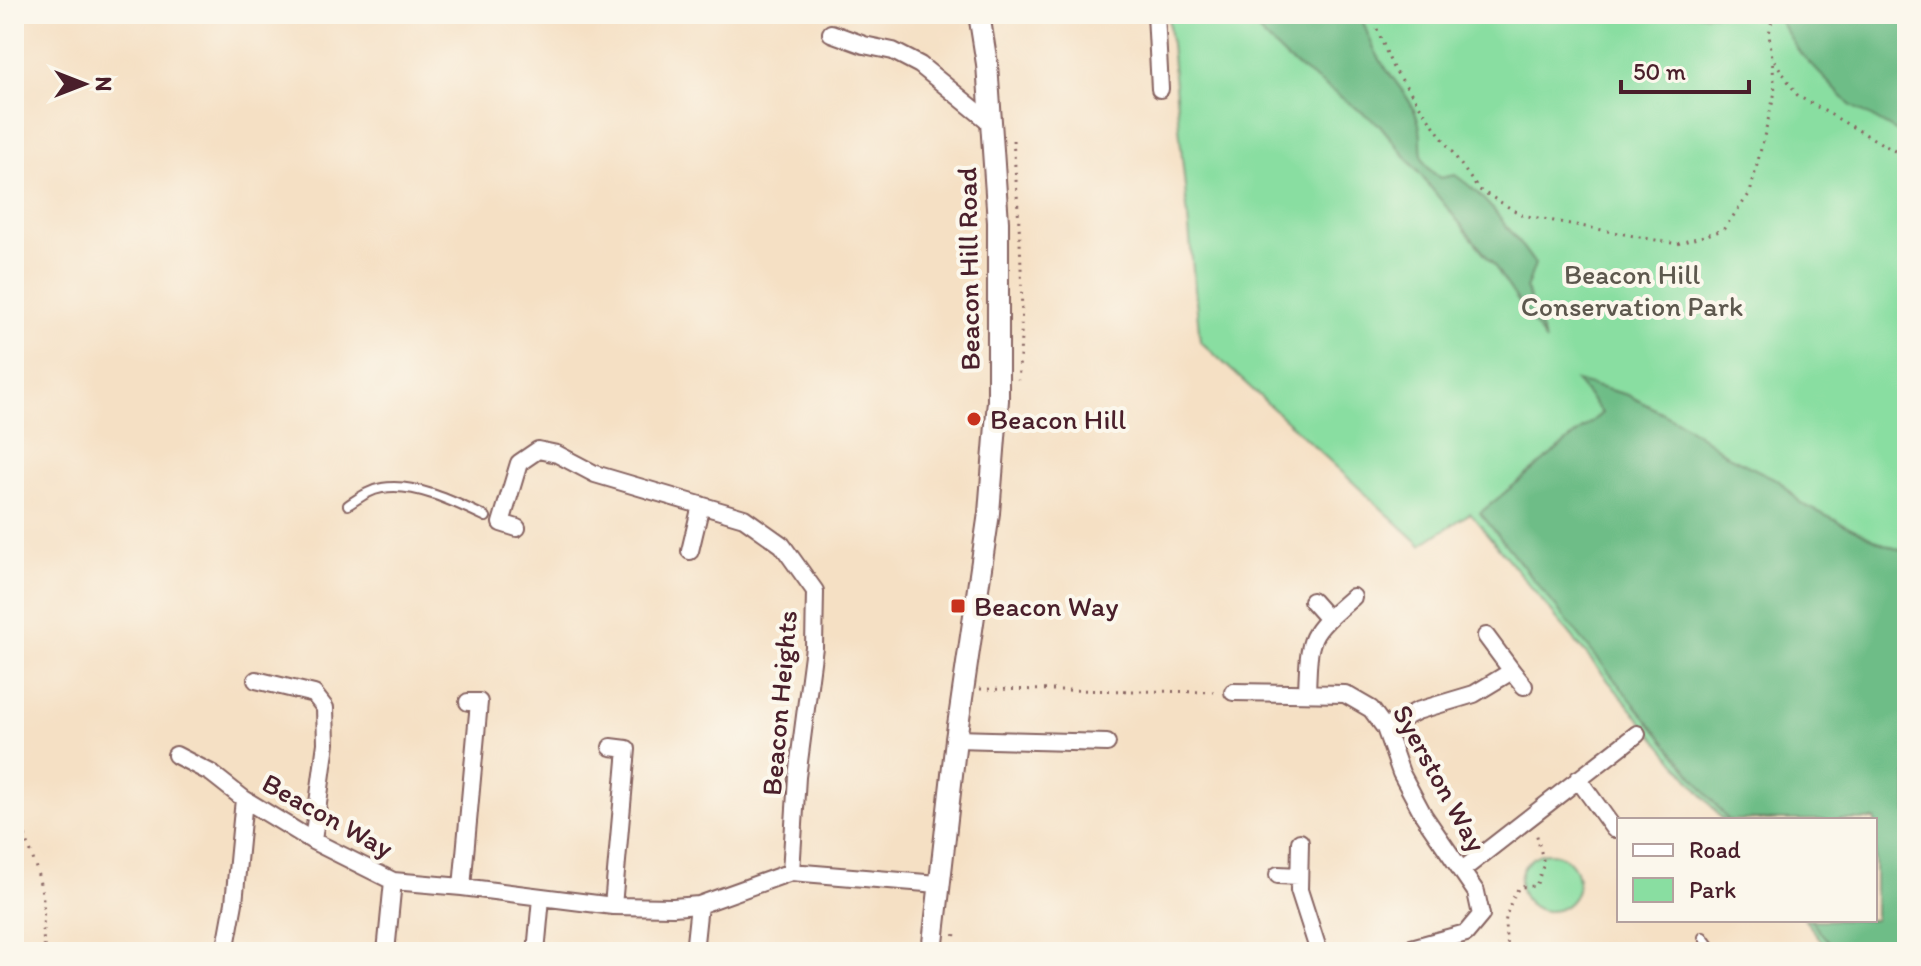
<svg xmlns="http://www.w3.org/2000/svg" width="1921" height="966" font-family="Itim,sans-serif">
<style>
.green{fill:#89dea1;stroke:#6a7e66;stroke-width:2}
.forest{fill:#6ebd87;stroke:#5c6e59;stroke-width:2}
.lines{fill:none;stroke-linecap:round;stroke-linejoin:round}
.service-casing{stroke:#866361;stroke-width:12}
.minor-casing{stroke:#866361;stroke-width:20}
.tertiary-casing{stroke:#866361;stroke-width:24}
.path{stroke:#866361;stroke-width:3;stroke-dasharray:2 6;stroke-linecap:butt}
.service{stroke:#fff;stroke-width:8}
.minor{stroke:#fff;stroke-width:16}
.tertiary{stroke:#fff;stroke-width:20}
.poi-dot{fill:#c8321e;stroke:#fbf7ec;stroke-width:3}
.labels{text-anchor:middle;stroke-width:8;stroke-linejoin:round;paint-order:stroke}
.street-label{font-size:28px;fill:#4a1f2b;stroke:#fbf7ec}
.park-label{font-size:28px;fill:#5d584e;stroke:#fbf7ec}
.poi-label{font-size:28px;fill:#4a1f2b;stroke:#fbf7ec;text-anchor:start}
</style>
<rect width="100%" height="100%" fill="#fbf7ec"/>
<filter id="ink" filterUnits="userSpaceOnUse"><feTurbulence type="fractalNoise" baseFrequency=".0125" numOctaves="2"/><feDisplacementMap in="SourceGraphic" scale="16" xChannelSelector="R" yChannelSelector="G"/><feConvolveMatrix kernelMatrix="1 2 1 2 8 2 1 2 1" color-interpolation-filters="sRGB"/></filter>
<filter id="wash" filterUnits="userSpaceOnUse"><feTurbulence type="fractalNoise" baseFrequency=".006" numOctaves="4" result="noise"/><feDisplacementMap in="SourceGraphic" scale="32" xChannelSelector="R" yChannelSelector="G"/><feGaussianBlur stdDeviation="1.8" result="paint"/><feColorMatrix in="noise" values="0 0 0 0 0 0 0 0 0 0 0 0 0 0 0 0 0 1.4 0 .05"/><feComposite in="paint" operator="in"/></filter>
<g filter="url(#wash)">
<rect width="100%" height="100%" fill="#f5e0c4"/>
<path class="green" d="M1168 14H1907V952H1831L1805 920H1875V820H1723L1470 513 1421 545 1200 341Z
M1520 882a29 29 0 1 1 58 0a29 29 0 1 1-58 0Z"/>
<path class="forest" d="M1241 14H1360C1365 27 1370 42 1377 54 1389 78 1413 97 1419 124 1425 150 1413 159 1440 178L1455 175C1488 197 1511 232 1535 264L1526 289 1546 342 1493 264 1380 125 1287 59Z
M1775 14H1907V141L1901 134 1850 105 1800 53Z
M1576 381 1628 395 1682 423 1730 457 1778 480 1802 504 1884 544 1907 553V952H1837L1810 920H1875V820H1728L1480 513 1602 413Z"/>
</g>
<g filter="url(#ink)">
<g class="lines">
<defs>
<path id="service" d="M348 505C359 498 369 490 382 488 415 482 457 503 486 517
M1703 937 1714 952"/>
<path id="minor" d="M1156 14 1160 89
M831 33 864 45 893 51 920 65 991 123
M517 528 501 523 519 463 538 450 557 454 595 474 744 518 782 545 815 591 814 647 797 777 791 872
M690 551 701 505
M1312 601 1328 619
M1512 671 1524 686
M256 680 314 694 325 708 326 743 313 841
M1233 692 1345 694 1371 709 1385 728 1401 773 1424 816 1476 892 1481 915 1466 933 1397 952
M1307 693C1309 634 1308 636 1353 597
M1385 728 1417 711 1474 694 1512 671 1486 636
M956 739 1107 743
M611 747 627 749 613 906
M176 755 211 773 244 799 313 841 393 881 462 887 613 906 673 907 699 905 791 872 938 884
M1578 779 1614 829
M1300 842 1299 890 1319 952
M1461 871 1637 734
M1278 875 1299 876
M462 887 479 702H468
M225 952 234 903 244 799
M386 952 393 881
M536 952 541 898
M694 952 699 905"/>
<path id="tertiary" d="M932 952 956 739 989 513 998 400V222L987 64 979 14"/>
</defs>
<use href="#service" class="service-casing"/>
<use href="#minor" class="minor-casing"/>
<use href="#tertiary" class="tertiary-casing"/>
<path class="path" d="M1371 14 1392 66 1478 189 1522 215 1677 244 1723 230 1750 193 1775 92 1772 57
M1773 14 1769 34 1772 57 1798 96 1907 158
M1013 140C1019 220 1026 300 1018 380
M980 689 1217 692
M14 806C25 836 38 867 43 899 45 916 41 932 45 950
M953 952 955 932
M1510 952C1501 925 1505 912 1519 887L1536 886 1544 864 1536 832"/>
<use href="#service" class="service"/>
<use href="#minor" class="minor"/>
<use href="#tertiary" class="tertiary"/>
</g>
</g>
<g class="poi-dot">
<circle cx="974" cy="419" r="8"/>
<rect x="950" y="598" width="16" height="16" rx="4"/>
</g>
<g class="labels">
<g class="street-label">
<text transform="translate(968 269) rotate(-91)" y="10">Beacon Hill Road</text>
<text transform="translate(779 703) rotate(-85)" y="10">Beacon Heights</text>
<text transform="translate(1440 778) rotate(61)" y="10">Syerston Way</text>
<text transform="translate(328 815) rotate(29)" y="10">Beacon Way</text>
</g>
<g class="park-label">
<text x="1632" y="284">Beacon Hill<tspan x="1632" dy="32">Conservation Park</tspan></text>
</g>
<g class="poi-label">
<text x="990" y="429">Beacon Hill</text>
<text x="974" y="616">Beacon Way</text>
</g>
</g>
<rect width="1921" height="966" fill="none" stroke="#fbf7ec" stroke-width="48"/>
<rect x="1617" y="818" width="260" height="104" fill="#fbf7ec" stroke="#b4a19f" stroke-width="2"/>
<rect x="1633" y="844" width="40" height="12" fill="#ffffff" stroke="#b4a19f" stroke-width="2"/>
<text x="1689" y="858" font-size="24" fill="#4a1f2b">Road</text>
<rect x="1633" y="878" width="40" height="24" fill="#89dea1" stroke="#b4a19f" stroke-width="2"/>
<text x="1689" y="898" font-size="24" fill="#4a1f2b">Park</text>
<g transform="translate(84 84) rotate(90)" stroke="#fbf7ec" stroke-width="6" paint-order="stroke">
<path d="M0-6L14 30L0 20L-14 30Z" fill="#4a1f2b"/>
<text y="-12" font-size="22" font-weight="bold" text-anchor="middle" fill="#4a1f2b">N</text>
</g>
<path d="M1621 80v12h128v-12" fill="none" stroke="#4a1f2b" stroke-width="4"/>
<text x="1633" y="80" font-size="24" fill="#4a1f2b" stroke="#fbf7ec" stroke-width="6" paint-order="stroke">50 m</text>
</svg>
